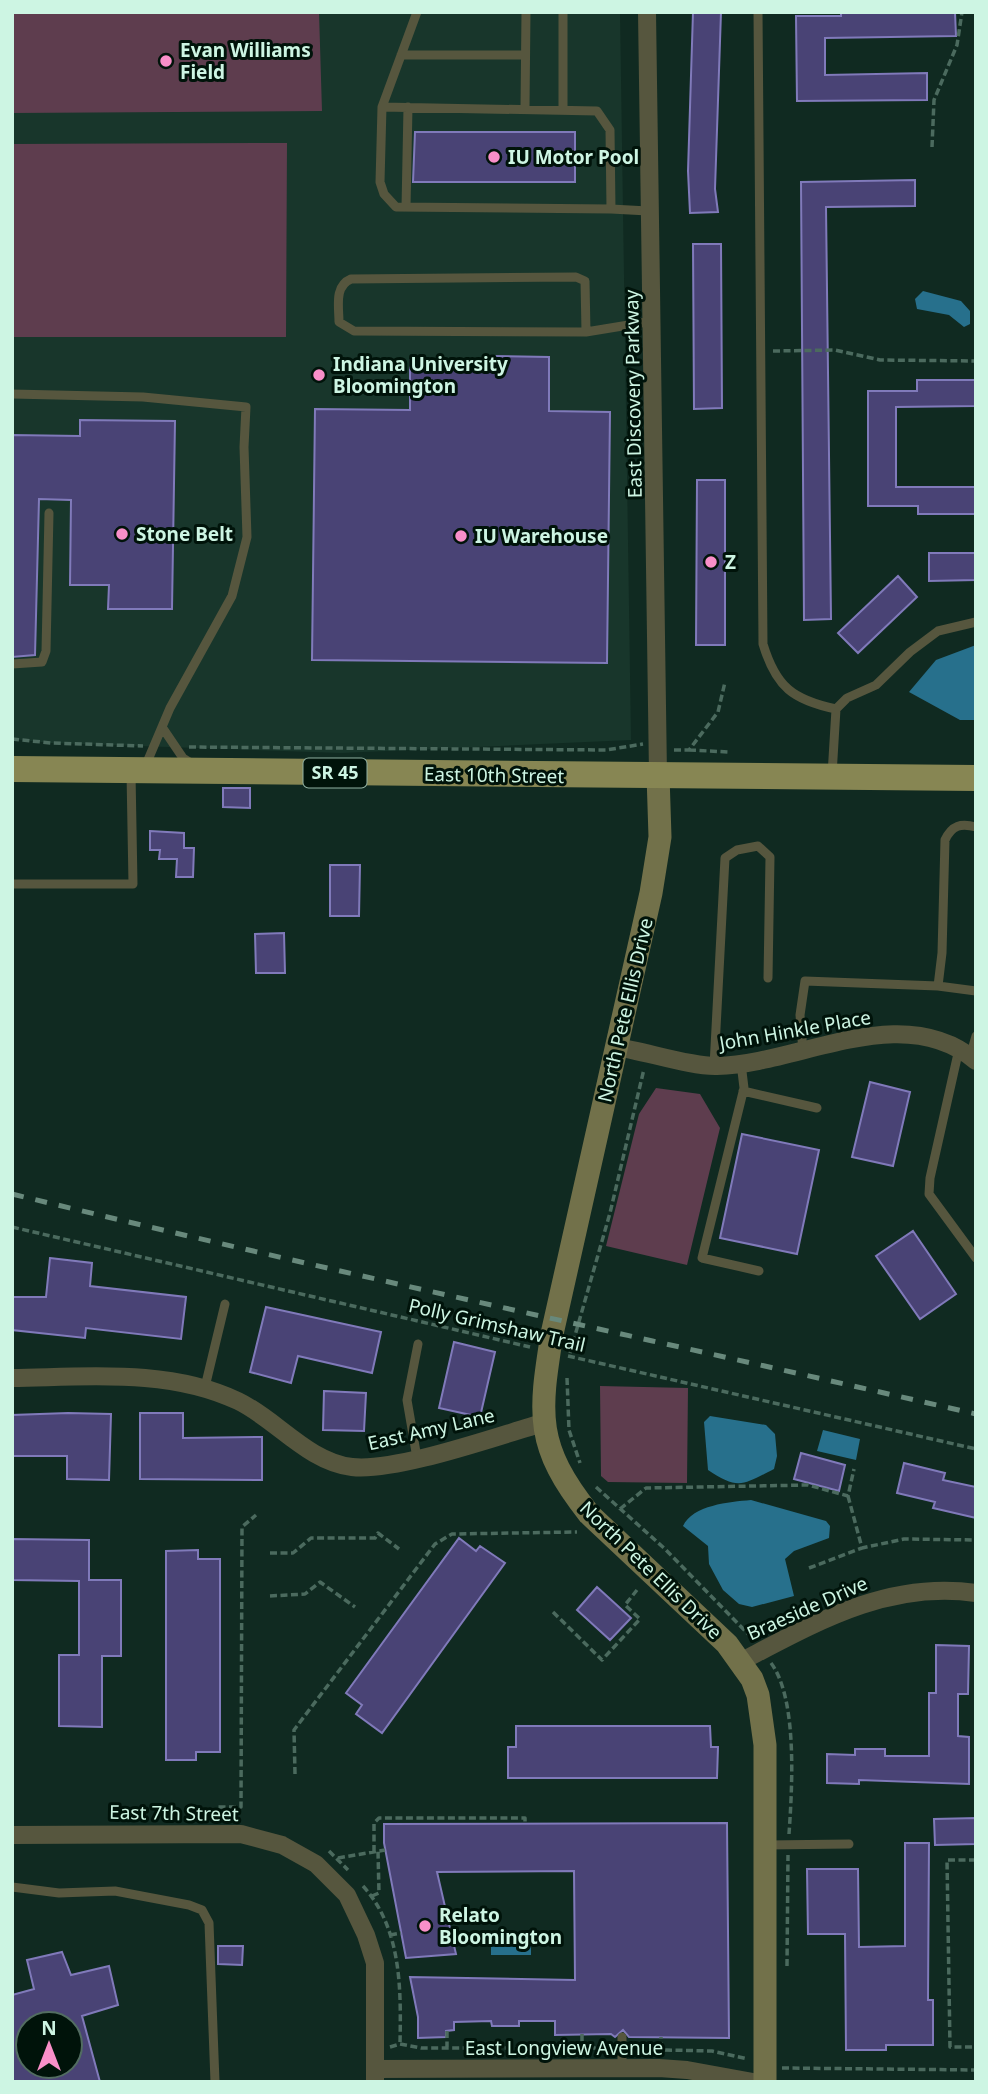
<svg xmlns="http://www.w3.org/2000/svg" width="988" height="2094" font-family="'Noto Sans',sans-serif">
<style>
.built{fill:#18362b}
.green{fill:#5e3d4e}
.water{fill:#27708c}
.building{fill:#494375;stroke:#807aba;stroke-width:2;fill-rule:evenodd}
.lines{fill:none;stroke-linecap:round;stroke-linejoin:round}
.path{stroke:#4b6a5e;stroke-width:3.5;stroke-dasharray:7 3.5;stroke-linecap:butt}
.lane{stroke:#56563e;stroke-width:9}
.street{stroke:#56563e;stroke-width:18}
.secondary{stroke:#72714a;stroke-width:23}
.primary{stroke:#878653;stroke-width:26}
.rail{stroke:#68897c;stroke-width:5;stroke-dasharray:12 12;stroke-linecap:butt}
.poi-dot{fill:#f98fc9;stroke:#00130a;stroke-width:2.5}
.labels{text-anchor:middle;stroke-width:6;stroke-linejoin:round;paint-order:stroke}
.shield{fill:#00130a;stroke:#90b1a2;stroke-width:2}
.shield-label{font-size:18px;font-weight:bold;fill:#cdf5e3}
.poi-label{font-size:19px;font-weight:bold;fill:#cdf5e3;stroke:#00130a;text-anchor:start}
.street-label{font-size:19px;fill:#cdf5e3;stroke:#00130a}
</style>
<rect width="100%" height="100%" fill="#102a21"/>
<path class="built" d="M12 12H620L631 740 341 753 51 743 12 739Z"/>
<path class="green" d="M12 12H319L322 111 12 113Z
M287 143 286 337H12V144Z
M656 1088 700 1094 720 1128 687 1265 606 1246 639 1114Z
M600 1386 688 1388 687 1483 608 1482 601 1476Z"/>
<path class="water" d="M923 291 961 301 970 311V324L964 327 949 315 917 309 915 299Z
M976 645V720H960L909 692 936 660Z
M710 1416 766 1425 775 1434 777 1456 774 1469C744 1484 739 1491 708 1470L704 1422Z
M823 1430 860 1439 856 1460 817 1451Z
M751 1500 826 1521 830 1526 829 1538 794 1551 785 1559 794 1596 752 1607 739 1604 723 1590 709 1564 708 1546 683 1526C693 1505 729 1502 751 1500Z
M491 1940H531V1955H491Z"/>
<path class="building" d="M693 12H721L715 189 718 212 690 213 688 171Z
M841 12H955L956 36 825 38V75L927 73V100L797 101 796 16H841Z
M415 132H575V182H413Z
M915 180V206L826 207 831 619 804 620 801 182Z
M693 244H721L722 408 694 409Z
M490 356 549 357V411L610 412 607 663 312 660 315 409 410 410V360L490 361Z
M917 380H976V406L896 407V487H976V514H918V506H868V391H917Z
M80 420 175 421 172 609H108L109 585H70L71 500 39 499 35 655 12 657V435L80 436Z
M697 480H725V645H696Z
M929 553H976V580L929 581Z
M898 576 917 597 858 653 838 633Z
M223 788H250V808L223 807Z
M150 831 184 833V848H194L193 877H176L177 859H159L160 850H150Z
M330 865H360L359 916H330Z
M284 933 285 973H256L255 934Z
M870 1082 910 1092 893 1166 852 1157Z
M742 1134 819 1150 797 1254 720 1238Z
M913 1231 956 1294 920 1319 876 1256Z
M50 1258 92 1263 90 1286 186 1297 181 1339 86 1328 85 1338 12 1330V1297H46Z
M266 1307 381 1332 372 1373 298 1356 291 1383 250 1372Z
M454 1342 495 1352 480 1417 439 1408Z
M324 1391 366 1393 364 1431 323 1430Z
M68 1413 111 1414 109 1480 67 1479V1456H12V1415Z
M140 1413H183V1438L262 1437V1480L140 1479Z
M801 1453 845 1465 839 1491 794 1479Z
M904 1463 945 1473 943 1480 976 1487V1518L933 1508 935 1502 897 1493Z
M459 1538 476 1551 480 1546 505 1563 382 1733 356 1714 362 1705 346 1693Z
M12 1539 89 1540V1580H121V1656H102V1727L59 1726V1655H79V1581L12 1580Z
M198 1550V1559H220V1752H196V1760H166V1551Z
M597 1587 631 1618 610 1640 577 1610Z
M936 1645 969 1646 968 1694H958V1736L969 1737V1784L859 1780V1784L827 1783V1754L855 1755V1749H885V1756H929V1693H936Z
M516 1726H710L711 1747H718L717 1778H508V1747H516Z
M976 1818V1844L935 1845 934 1819Z
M727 1823 729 2038 629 2037 623 2030 615 2037 611 2034 555 2035V2021H519V2026H492L491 2021 454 2022V2030L446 2031V2037L418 2038V2017L410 1977 575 1980 574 1871 437 1872 456 1954 406 1958 384 1843V1824Z
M905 1843H929L928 2000H933V2045H886V2050H846L845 1934H808L807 1869H858L859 1947 905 1946Z
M218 1946H243L242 1965 218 1964Z
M62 1952 71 1975 109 1966 118 2005 82 2016 100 2082H12V1995L34 1989 27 1960ZM28 2024H70V2066H28Z"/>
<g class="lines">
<path class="path" d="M932 147 934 100 957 45 962 12
M773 351 835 350 880 360 976 361
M12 739 51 743 143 746
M189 747 606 750 643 744
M674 750H689L718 712 725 682
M689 750 729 752
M12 1227 530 1347
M570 1353 610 1213 644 1069
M568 1356 976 1449
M567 1378 569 1430 580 1463
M596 1487 665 1549 751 1637
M848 1496 862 1548 904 1539 976 1540
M620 1509 646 1488 808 1485 848 1496 854 1469
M270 1553H293L311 1538H375L378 1533 399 1549
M809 1568 862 1548
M270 1596 305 1594 320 1582 355 1607
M553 1612 602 1660 640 1619 625 1605 637 1590
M771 1663C798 1699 792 1790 789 1834
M295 1774 294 1730 435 1544 452 1534 577 1532
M218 1817V1807H241L242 1527 256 1515
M329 1851 348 1870
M374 1852V1823L379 1818H525V1824
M338 1858 385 1850
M976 1860H947L950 2047H976
M363 1886C402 1929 401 1990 400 2044
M372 1896 379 1893 378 1851
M390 1935 401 1933
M787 1966 788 1855
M447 2031V2047
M582 2034V2047
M390 2047 400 2044 421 2048H612
M661 2049V2037
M665 2050 712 2051 748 2059
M782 2068 976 2070"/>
<path class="lane" d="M758 12 763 644C776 687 793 700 836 709
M401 55H525
M382 107 417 12
M525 107 526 12
M563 108V12
M406 207 408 107
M611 209 396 207 384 194 380 182 382 107 597 111 610 130 611 209 648 211
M586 332 585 281 576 277 351 279C334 286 339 307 339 322L354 331 586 332 653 321
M12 394 143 397 246 407 244 447 247 537 232 596 170 708 145 767
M12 664 42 662 46 651 49 513
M162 727 183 758 191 763
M832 775 836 709 847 698 876 685 910 652 938 631 976 622
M12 884H133L131 773
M938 986 942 953 945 840C952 825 961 823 976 827
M959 1049 930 1178 929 1194 976 1258
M803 1051 800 1015 805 981 938 986 976 991
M970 1057 976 1036
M741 1063 744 1088 702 1258 759 1271
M714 1066 725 858 737 850 758 846 770 857 768 978
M743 1091 817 1108
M205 1387 225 1304
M417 1458 407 1400 418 1344
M766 1845 849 1844
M12 1887 59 1893 115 1891 189 1905 202 1910 209 1923 215 2082
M622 2068V2037"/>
<path class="street" d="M647 12 658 775
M616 1047C644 1051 692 1067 717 1066 800 1064 902 999 976 1061
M12 1378C86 1377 169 1368 238 1401 276 1419 308 1462 352 1467 397 1472 497 1436 543 1423
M740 1662C815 1623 888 1580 976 1593
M12 1835 241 1834 282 1845 316 1864 347 1895 366 1935 375 1963V2082
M375 2069 659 2068 687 2070 753 2082"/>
<path class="secondary" d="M658 775 660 837 651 893 552 1334C539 1415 535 1446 589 1514L727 1644 752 1679 758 1695 765 1745V2082"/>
<path class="primary" d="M12 769 976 778"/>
<path class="rail" d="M12 1194C332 1272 655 1340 976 1414"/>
</g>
<g class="poi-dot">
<circle cx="166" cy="61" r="7"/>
<circle cx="494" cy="157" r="7"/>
<circle cx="319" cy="375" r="7"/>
<circle cx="122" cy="534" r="7"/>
<circle cx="461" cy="536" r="7"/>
<circle cx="711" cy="562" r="7"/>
<circle cx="425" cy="1926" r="7"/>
</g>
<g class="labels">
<rect class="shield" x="303.5" y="758.5" width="63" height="29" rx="5"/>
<g class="shield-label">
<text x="335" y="779">SR 45</text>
</g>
<g class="poi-label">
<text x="180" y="57">Evan Williams<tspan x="180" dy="22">Field</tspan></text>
<text x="508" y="164">IU Motor Pool</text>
<text x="333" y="371">Indiana University<tspan x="333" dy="22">Bloomington</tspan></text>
<text x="136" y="541">Stone Belt</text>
<text x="475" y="543">IU Warehouse</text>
<text x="725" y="569">Z</text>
<text x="439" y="1922">Relato<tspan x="439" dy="22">Bloomington</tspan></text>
</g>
<g class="street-label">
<text transform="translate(633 394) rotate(-91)" y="7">East Discovery Parkway</text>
<text transform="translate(494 775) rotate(1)" y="7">East 10th Street</text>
<text transform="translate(625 1010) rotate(-77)" y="7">North Pete Ellis Drive</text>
<text transform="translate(795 1030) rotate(-10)" y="7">John Hinkle Place</text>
<text transform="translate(497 1325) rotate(13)" y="7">Polly Grimshaw Trail</text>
<text transform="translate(431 1429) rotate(-13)" y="7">East Amy Lane</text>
<text transform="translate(651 1570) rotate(44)" y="7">North Pete Ellis Drive</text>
<text transform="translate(807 1608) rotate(-24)" y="7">Braeside Drive</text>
<text transform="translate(174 1813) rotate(1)" y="7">East 7th Street</text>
<text x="564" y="2055">East Longview Avenue</text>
</g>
</g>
<rect width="988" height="2094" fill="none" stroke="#cdf5e3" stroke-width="28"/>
<g transform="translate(49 2045)"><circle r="33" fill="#00130a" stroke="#526d61" stroke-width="2"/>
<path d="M0-5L12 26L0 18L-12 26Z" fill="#f98fc9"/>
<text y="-10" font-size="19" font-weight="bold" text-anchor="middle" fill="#cdf5e3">N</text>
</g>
</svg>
